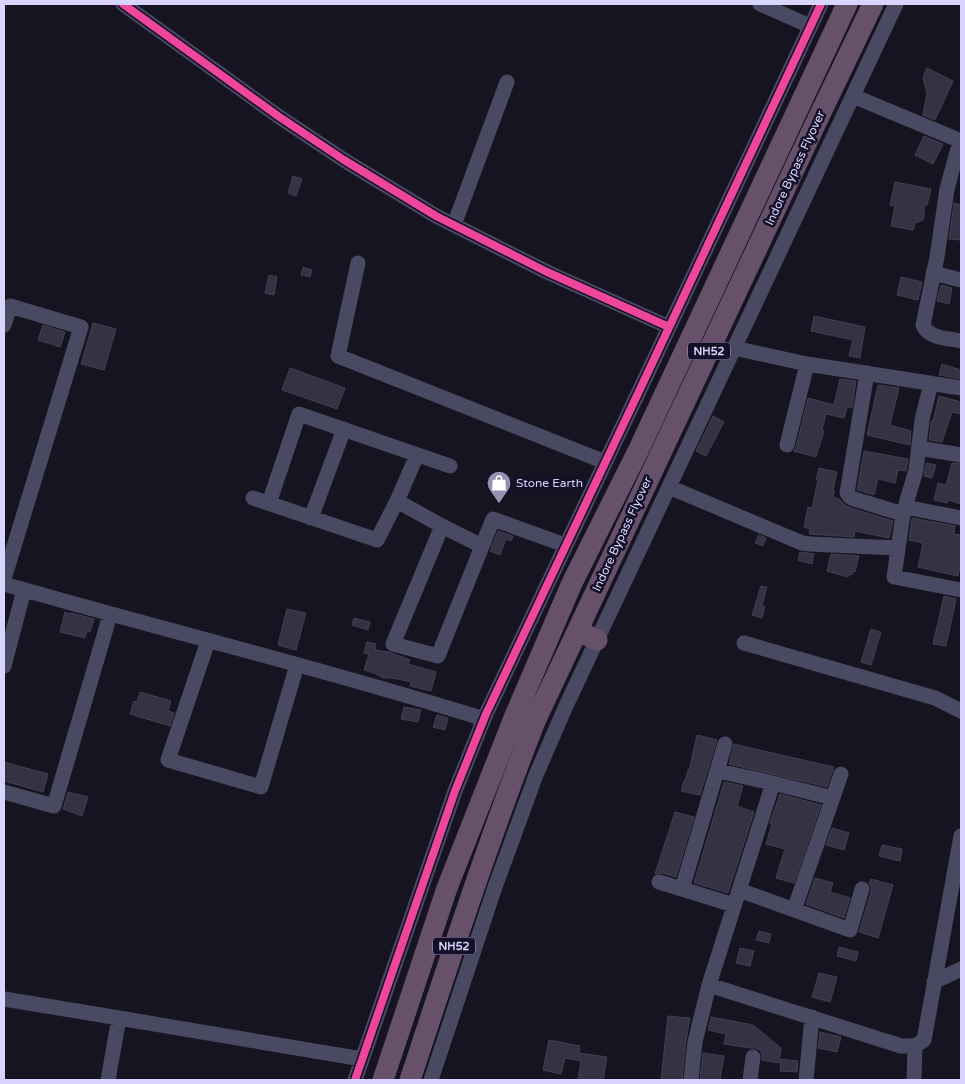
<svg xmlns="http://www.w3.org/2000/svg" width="965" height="1084" font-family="'Varela Round',sans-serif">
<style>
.building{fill:#343243;stroke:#433f54}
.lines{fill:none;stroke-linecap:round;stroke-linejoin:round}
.minor{stroke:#4a4962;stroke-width:15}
.highway{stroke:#67516a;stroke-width:21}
.cycleway-casing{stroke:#130f26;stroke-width:11}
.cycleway{stroke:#ed469a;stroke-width:8}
.labels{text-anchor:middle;stroke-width:5;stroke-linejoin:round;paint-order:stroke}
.shield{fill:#130f26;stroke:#9e99be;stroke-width:1}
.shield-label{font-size:11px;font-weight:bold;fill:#d9d4ff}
.street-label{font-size:12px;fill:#d9d4ff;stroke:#130f26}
.poi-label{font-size:12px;fill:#d9d4ff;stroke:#130f26;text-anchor:start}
</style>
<rect width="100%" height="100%" fill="#161421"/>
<path class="building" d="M927 68 953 81 935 120 923 115 927 93 923 78Z
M924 136 943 144 933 164 915 155Z
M293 176 302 179 296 196 288 193Z
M895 182 931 189 927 205H924V217L923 220 915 223 913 230 891 226 895 206 890 205Z
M954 203 961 205V240L949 239Z
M303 267 312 270 310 277 301 275Z
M269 275 277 277 274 295 265 293Z
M901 277 922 282 918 300 897 295Z
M941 285 952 288 949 304 937 301Z
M814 316 865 327 860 358 849 356 853 340 811 331Z
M93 323 116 329 104 370 81 364Z
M43 325 65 332 60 347 38 340Z
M942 364 961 370V379L939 375Z
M290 368 345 388 337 409 282 390Z
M840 379 856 381 852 408 847 407 844 418 826 414 822 430 824 431 816 457 794 451 796 447 808 398 834 405Z
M878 385 899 388 890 425 911 431 910 445 867 435Z
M939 396 961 402V414L952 412 942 442 929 440 931 422 932 420 933 421Z
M713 416 724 422 706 456 696 451Z
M864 451 908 459 906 471 898 470 895 483 878 479 874 495 857 490Z
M926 463 936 465 932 478 924 476Z
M952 463 961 464V504L948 500 947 503 934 500 938 483 946 485Z
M819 468 837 472 833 490 834 491 833 497 839 499 845 505 851 508 893 521 889 538 855 531 854 537 809 534 810 529 804 527 808 507 812 508 818 480H816Z
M912 518 955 526 954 534 961 535V562L958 576 918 567 923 543 909 540Z
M498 531 513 536 511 541 506 539 500 555 490 551Z
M759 535 766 538 763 546 755 543Z
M800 552 814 554 812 564 798 560Z
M831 554 859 556 855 572H852V575L849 574 848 577 827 571Z
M761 586 767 587 762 606 765 607 762 618 752 615Z
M944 596 956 599 946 646 933 644Z
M287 609 306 613 296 650 278 645Z
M65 612 70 614 71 613 94 619 90 632 87 631 85 638 60 632Z
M354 618 370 622 368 630 352 625Z
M871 629 881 632 871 665 861 662Z
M367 642 376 644 375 650 389 652 410 660 408 664 436 672 431 691 410 686 411 682 393 678H383L374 673 364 670 369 654 364 653Z
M140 692 171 701 168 711 174 713 170 726 130 714 134 701 137 702Z
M404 707 421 710 418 722 401 719Z
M437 715 448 718 445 730 433 727Z
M697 735 717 740 700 795 681 791 684 781 685 782 688 770 689 771Z
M734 744 755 749 834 767 827 787 729 764Z
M4 762 48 774 43 792 4 781Z
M724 782 743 786 737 806 754 812 728 893 694 883Z
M68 792 88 797 82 816 63 809Z
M780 794 821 805 794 883 776 878 785 849 766 844 772 824 770 823 772 817Z
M675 812 694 817 676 877 662 873 655 874Z
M832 828 849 833 844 850 826 845Z
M882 845 902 849 900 861 879 856Z
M815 878 833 883 830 892 850 898 844 918 806 904Z
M871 879 893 885 878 938 859 932 871 892V887L869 883Z
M759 931 771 934 769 943 756 940Z
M839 947 858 952 856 961 837 956Z
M740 948 754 951 750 966 736 963Z
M819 973 837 977 830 1002 812 997Z
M668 1016 690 1018 686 1041 682 1080H661Z
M711 1017 753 1025 781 1048 779 1063 762 1060V1054L760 1050 755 1048H750L724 1044 726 1034 708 1030Z
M820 1032 841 1037 837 1052 818 1048Z
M549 1040 580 1046 579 1053 607 1057 603 1080H578L581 1061 565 1058 561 1074 543 1070Z
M703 1053 724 1056 720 1080H700Z
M781 1059 798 1061 797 1072 780 1071Z"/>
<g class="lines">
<path class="minor" d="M123 4 278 116 344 160 436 216 547 272 669 327
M760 4 810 26
M853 96 961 141
M960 141 947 189 937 257 923 325C929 339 948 338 961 341
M454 225 507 82
M358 263 338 356 605 462
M933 273 961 280
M4 325 10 306 81 327 4 579
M734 348 807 364 961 388
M867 373 847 493 850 497 854 499 903 514
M931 383 922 420 916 470 903 514 894 577 961 590
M787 445 807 364
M919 448 961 455
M669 487 802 543 810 544 897 548
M253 498 377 540 397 501 417 455
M397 501 442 526 482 546
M269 503 299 414 450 466
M905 507 961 518
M311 518 344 429
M442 526 393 644 438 656 493 519 565 545
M4 584C163 630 325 669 484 719
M208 641 168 760 261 787 297 665
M744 643 935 698 961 711
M4 666 24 590
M718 771 773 783 833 798
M4 792 54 806 110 615
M659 882 734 905
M682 889 725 744
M739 890 850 930 862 889
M794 910 841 774
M934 982 961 969
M709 985 901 1046H915L924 1040 961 836
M4 999 119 1018 362 1059
M108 1080 119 1018
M355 1080 455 791 486 714 642 385 821 4
M431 1080 495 887 536 775 565 708 896 4
M691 1080 695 1042 709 985 773 783
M750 1080 753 1057
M806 1080 812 1017
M914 1080 915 1046"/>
<path class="highway" d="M578 631 597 640
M383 1080 447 888 514 718 572 583 639 449 847 4
M410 1080C450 959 489 838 536 719L813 129 873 4"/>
<defs>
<path id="cycleway" d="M123 4 278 116 344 160 436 216 547 272 669 327
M355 1080 455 791 486 714 642 385 821 4"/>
</defs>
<use href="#cycleway" class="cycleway-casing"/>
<use href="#cycleway" class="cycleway"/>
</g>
<defs>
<symbol id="shop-pin" viewBox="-11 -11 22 30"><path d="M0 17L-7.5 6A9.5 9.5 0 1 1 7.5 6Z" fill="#9591b1" stroke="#130f26"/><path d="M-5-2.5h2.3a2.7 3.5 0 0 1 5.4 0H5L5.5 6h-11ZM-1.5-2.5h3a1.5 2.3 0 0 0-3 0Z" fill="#fff"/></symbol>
</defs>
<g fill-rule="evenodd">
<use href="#shop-pin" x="485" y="469" width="28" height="38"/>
</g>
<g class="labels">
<g class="shield">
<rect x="688" y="342.5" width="42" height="17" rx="4"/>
<rect x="433" y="937.5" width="42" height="17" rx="4"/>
</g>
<g class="shield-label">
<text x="709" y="355">NH52</text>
<text x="454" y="950">NH52</text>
</g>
<g class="street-label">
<text transform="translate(795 168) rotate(-65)" y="4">Indore Bypass Flyover</text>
<text transform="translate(622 534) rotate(-65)" y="4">Indore Bypass Flyover</text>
</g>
<g class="poi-label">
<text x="516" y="487">Stone Earth</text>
</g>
</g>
<rect width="965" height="1084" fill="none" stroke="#d9d4ff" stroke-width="10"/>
</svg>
